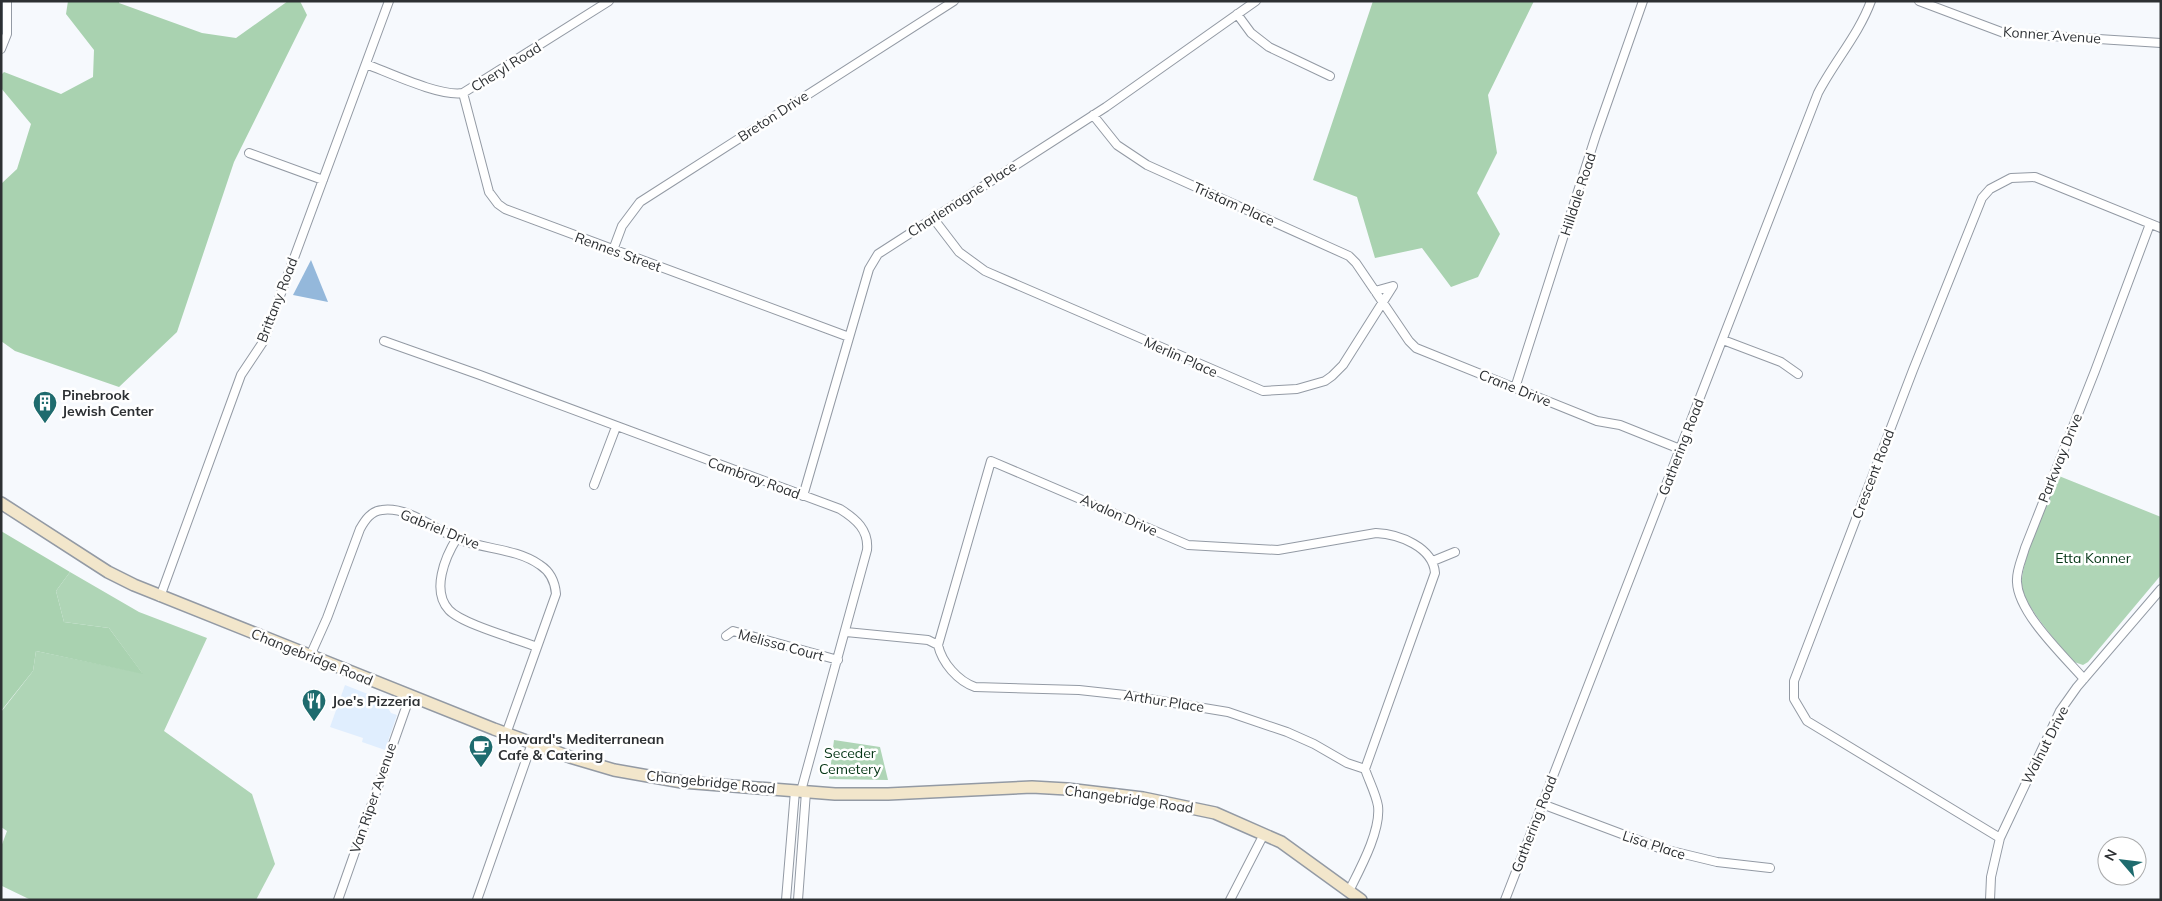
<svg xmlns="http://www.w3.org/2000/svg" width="2162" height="901" font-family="Mulish,sans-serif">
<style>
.built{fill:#e0eefe}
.green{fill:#afd5b6}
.forest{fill:#a9d2b0}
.water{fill:#94b8db}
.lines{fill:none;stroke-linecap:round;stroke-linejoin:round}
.street-casing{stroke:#939aa4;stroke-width:10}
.secondary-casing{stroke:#939aa4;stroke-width:14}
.street{stroke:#fff;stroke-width:8}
.secondary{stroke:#f2e6cb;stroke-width:11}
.labels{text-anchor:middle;stroke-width:5;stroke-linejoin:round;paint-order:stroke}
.street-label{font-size:14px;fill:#2d3033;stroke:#fff}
.poi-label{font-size:14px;font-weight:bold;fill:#2d3033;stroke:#fff;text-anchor:start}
.park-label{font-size:14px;fill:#053616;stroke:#fff}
</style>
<rect width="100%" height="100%" fill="#f6f9fd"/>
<path class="built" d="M345 685 383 700 391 713 397 715 385 750 362 742 363 738 330 727Z"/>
<path class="green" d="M2059 476 2161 517V575L2088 662 2083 665 2074 662C2059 644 2025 608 2022 586 2019 565 2049 497 2059 476Z
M70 572 139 612 207 638 164 731 252 794 275 864 256 900H31L2 886 1 847 7 831 1 827V712L33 671 36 651 142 673 109 628 64 622 56 591Z
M834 740 880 747 888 780 829 779Z"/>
<path class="forest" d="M68 1H119V3L202 33 236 38 288 1H300L307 15 234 162 177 332 119 387 15 351 1 341V184L17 169 31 124 1 88V75L4 72 61 94 93 77 94 50 66 14Z
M1373 1H1534L1488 95 1497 153 1477 193 1500 234 1478 277 1451 287 1422 248 1375 258 1357 197 1313 180Z
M1 531 70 572 56 591 64 622 109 628 143 674 36 651 33 671 1 711Z"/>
<path class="water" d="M311 260 328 302 293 295Z"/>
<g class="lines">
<defs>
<path id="street" d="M1919 1 2004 33 2161 43
M1237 14 1251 33 1269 47 1330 76
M1 49 7 34V1
M366 64C390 73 440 97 463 93L609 1
M463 93 489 192 498 204 505 209 849 337
M1093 115 1117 145 1147 165 1349 256 1356 263 1409 341 1416 348 1597 421 1620 425 1680 449
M249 153 323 180
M933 218 959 252 985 271 1263 391 1297 389 1325 381 1332 376 1343 365 1393 286 1375 291
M613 250 622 226 640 202 954 1
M1723 340 1781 362 1798 374
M384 341 480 375 840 509C856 519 869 530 867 550L801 791
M1515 388 1596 135 1643 1
M594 485 616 427
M803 496 869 269 878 254 1106 107 1256 1
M457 538C445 557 431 591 449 610 462 624 517 639 537 647
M1433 561 1455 552
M160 597 241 375 263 342 389 1
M846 632 928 640 938 645C942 663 958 681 975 687L1079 690 1125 695 1228 712 1287 732 1314 744 1347 763 1365 769C1369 781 1376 794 1378 806 1381 831 1360 869 1349 891
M726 636 733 631 838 660
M938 645 991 461 1188 545 1278 550 1376 533C1399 534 1433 547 1435 573L1365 769
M310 656 327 618 360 529C365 520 371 511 382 510 408 506 437 531 460 540 485 549 518 549 540 565 551 572 555 582 556 594L506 734
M2084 679C2064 656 2018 613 2017 582 2016 571 2022 559 2025 548L2095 371 2150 224
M1542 804 1659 848 1717 862 1770 868
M2000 838 1807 721 1794 699V681L1913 370 1982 198 1990 189 2011 178 2035 177 2161 228
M338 900 410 696
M477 900 532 743
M786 900 795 791
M798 900 806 792
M1230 900 1264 834
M1505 900 1818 93C1834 62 1859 34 1871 1
M1990 900 1991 877 2000 838 2060 711 2077 687 2161 589"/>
<path id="secondary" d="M1 503 108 572 134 585 494 729 570 757 614 770 682 782 835 794H888L1032 787 1067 789 1143 798 1215 813 1281 842 1361 900"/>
</defs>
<use href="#street" class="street-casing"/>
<use href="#secondary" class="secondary-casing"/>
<use href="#street" class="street"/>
<use href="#secondary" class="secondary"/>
</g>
<defs>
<symbol id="building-pin" viewBox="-11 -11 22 30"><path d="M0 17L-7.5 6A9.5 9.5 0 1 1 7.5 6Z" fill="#1e6b6e" stroke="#fff"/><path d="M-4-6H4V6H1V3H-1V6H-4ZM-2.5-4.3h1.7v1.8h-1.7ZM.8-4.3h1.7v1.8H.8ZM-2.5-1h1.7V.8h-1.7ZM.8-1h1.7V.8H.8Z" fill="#fff"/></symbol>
<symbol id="restaurant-pin" viewBox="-11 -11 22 30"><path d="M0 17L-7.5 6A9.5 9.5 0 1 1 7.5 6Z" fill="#1e6b6e" stroke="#fff"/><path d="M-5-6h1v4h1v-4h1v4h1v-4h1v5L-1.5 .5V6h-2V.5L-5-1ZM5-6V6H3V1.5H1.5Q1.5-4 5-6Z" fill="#fff"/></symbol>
<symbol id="cafe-pin" viewBox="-11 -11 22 30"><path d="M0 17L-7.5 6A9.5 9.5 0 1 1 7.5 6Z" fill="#1e6b6e" stroke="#fff"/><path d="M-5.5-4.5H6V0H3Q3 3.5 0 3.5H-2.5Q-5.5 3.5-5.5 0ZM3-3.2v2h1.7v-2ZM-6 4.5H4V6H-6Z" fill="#fff"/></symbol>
</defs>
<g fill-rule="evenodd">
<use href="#building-pin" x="31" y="389" width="28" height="38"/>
<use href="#restaurant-pin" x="300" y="687" width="28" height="38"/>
<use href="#cafe-pin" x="467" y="733" width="28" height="38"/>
</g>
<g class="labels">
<g class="street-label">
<text transform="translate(2052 35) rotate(4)" y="5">Konner Avenue</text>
<text transform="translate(506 67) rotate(-32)" y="5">Cheryl Road</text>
<text transform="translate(773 116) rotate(-33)" y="5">Breton Drive</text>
<text transform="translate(1578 194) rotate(-72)" y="5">Hilldale Road</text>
<text transform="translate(962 199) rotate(-33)" y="5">Charlemagne Place</text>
<text transform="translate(1234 204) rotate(24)" y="5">Tristam Place</text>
<text transform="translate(618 252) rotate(20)" y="5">Rennes Street</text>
<text transform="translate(277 300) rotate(-69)" y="5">Brittany Road</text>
<text transform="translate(1181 357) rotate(24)" y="5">Merlin Place</text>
<text transform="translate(1515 388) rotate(22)" y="5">Crane Drive</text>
<text transform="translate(1681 447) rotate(-69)" y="5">Gathering Road</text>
<text transform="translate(2060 458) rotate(-68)" y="5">Parkway Drive</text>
<text transform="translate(1873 474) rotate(-69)" y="5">Crescent Road</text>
<text transform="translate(754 478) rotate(20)" y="5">Cambray Road</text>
<text transform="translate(1119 515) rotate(24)" y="5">Avalon Drive</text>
<text transform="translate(440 529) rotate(22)" y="5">Gabriel Drive</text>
<text transform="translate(781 645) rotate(15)" y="5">Melissa Court</text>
<text transform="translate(312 657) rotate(22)" y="5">Changebridge Road</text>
<text transform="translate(1164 701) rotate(9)" y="5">Arthur Place</text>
<text transform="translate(2045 745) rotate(-63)" y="5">Walnut Drive</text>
<text transform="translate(711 782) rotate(6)" y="5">Changebridge Road</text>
<text transform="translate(373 798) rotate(-71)" y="5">Van Riper Avenue</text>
<text transform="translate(1129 799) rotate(8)" y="5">Changebridge Road</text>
<text transform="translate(1534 824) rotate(-69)" y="5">Gathering Road</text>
<text transform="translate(1654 845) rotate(18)" y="5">Lisa Place</text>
</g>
<g class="poi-label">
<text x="62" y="400">Pinebrook<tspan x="62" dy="16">Jewish Center</tspan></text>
<text x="332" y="706">Joe's Pizzeria</text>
<text x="498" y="744">Howard's Mediterranean<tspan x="498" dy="16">Cafe &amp; Catering</tspan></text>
</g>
<g class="park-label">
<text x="2093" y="563">Etta Konner</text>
<text x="850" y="758">Seceder<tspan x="850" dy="16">Cemetery</tspan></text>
</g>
</g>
<rect width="2162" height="901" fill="none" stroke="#2d3033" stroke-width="5"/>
<g transform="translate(2122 861) rotate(298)"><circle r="24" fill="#ffffff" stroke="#abacad"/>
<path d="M0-4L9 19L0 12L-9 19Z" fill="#1e6b6e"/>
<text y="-8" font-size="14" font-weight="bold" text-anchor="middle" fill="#2d3033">N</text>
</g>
</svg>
